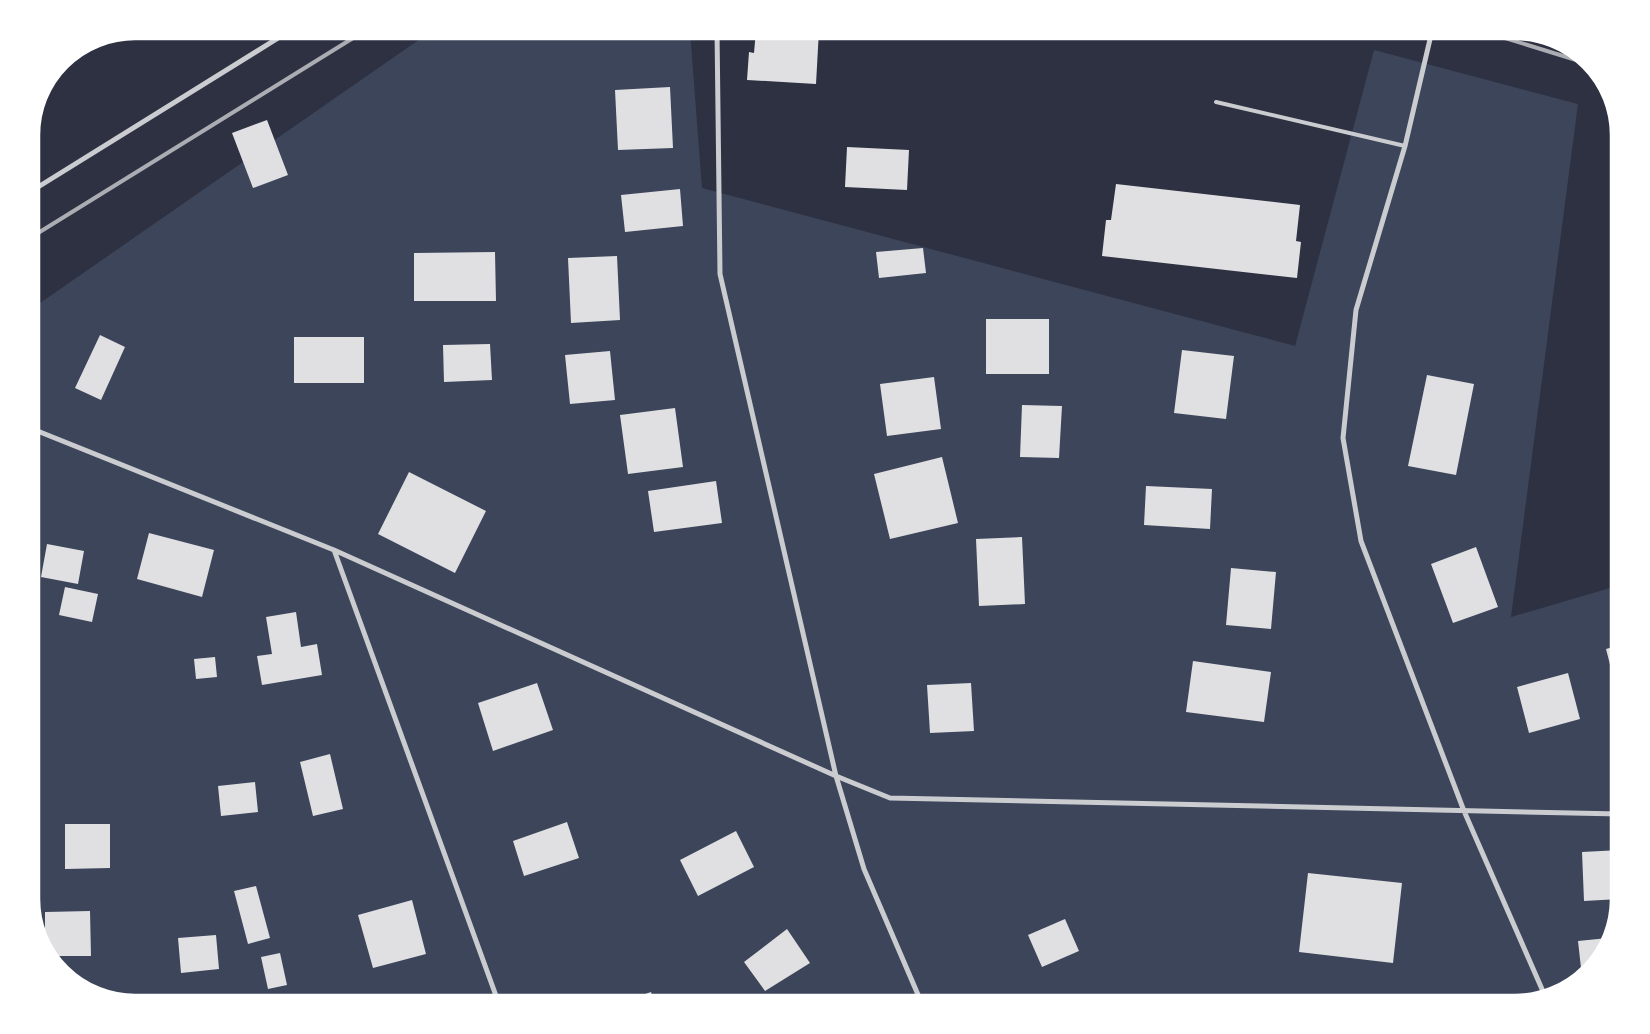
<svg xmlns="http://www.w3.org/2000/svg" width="1650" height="1034" font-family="'DejaVu Sans',sans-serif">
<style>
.green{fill:#3c4559}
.building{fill:#e0e0e3}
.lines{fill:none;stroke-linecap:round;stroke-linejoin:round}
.service{stroke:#caccd0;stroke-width:4}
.minor{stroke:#caccd0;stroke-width:5}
.rail{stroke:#abadb3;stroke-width:4}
.rim{fill:none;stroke:#fff;stroke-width:2.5}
</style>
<rect width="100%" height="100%" fill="#2d3142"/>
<path class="green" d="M433 30H690L702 188 1295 346 1374 50 1578 104 1511 617 1620 585V900L1603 957 1568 990 1516 1004H134L77 987 44 952 38 931 30 609V310Z"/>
<path class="building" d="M756 30H819L816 84 747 80 749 52 754 53Z
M670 87 673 148 618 150 615 90Z
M267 120 288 175 253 188 232 133Z
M847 147 909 150 907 190 845 187Z
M1116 184 1300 205 1296 241 1301 242 1297 278 1102 256 1106 220H1111Z
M680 189 683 226 625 232 621 195Z
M923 248 926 273 879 278 876 252Z
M495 252 496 301H414V253Z
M617 256 620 320 571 323 568 258Z
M986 319H1049V374H986Z
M100 335 125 347 101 400 75 388Z
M294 337H364V383H294Z
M490 344 492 380 444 382 443 345Z
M1182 350 1234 356 1226 419 1174 413Z
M610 351 615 400 570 404 565 355Z
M1427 375 1474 384 1456 475 1408 466Z
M934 377 941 429 887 436 880 384Z
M1022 405 1062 406 1059 458 1020 457Z
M675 408 683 467 628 474 620 415Z
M942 457 958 523 890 539 874 474Z
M409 472 486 511 455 573 378 534Z
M716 481 722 523 654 532 648 491Z
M1146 486 1212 489 1210 529 1144 525Z
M149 533 214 550 202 597 137 579Z
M1022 537 1025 604 979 606 976 539Z
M47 544 84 551 78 584 41 577Z
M1476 547 1498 607 1453 623 1431 564Z
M1231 568 1276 572 1271 629 1226 625Z
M65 587 98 594 92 622 59 615Z
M296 612 301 647 317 644 322 675 262 685 257 656 272 654 266 617Z
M1620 645V699H1619L1606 649Z
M215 657 217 677 196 679 194 659Z
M1193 661 1271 672 1264 722 1186 712Z
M1568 673 1580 719 1529 733 1517 687Z
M537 683 553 730 493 751 478 703Z
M971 683 974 731 930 733 927 685Z
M330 754 343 809 313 816 300 762Z
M255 782 258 812 221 816 218 786Z
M567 822 579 858 524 876 513 841Z
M65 824H110V868L65 869Z
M736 831 754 867 698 896 680 860Z
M1620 850V899L1584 901 1582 852Z
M1308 873 1402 883 1393 963 1299 952Z
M256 886 270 938 248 944 234 891Z
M412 900 426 954 373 968 358 915Z
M90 911 91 956H48L45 953V912Z
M1065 919 1079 951 1042 967 1028 935Z
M787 929 810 963 765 991 744 962Z
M216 935 219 969 181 973 178 938Z
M1608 938 1603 957 1582 977 1578 941Z
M280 953 287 985 268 989 261 957Z
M651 992 655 1004H616Z"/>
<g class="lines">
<path class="service" d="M1216 102 1405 146"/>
<path class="minor" d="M717 30 720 274 836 776 864 869 922 1004
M1431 35 1405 146 1356 310 1343 438 1361 541 1464 811 1545 996
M30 192 291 30
M30 428 334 550 836 776 890 798 1620 814
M334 550 499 1004"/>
<path class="rail" d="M1479 30 1589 64
M30 238 366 30"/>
</g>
<path d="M0 0H1650V1034H0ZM135 39H1515A96 96 0 0 1 1611 135V899A96 96 0 0 1 1515 995H135A96 96 0 0 1 39 899V135A96 96 0 0 1 135 39Z" fill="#fff" fill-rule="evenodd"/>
<path class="rim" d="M135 39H1515A96 96 0 0 1 1611 135V899A96 96 0 0 1 1515 995H135A96 96 0 0 1 39 899V135A96 96 0 0 1 135 39Z"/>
</svg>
